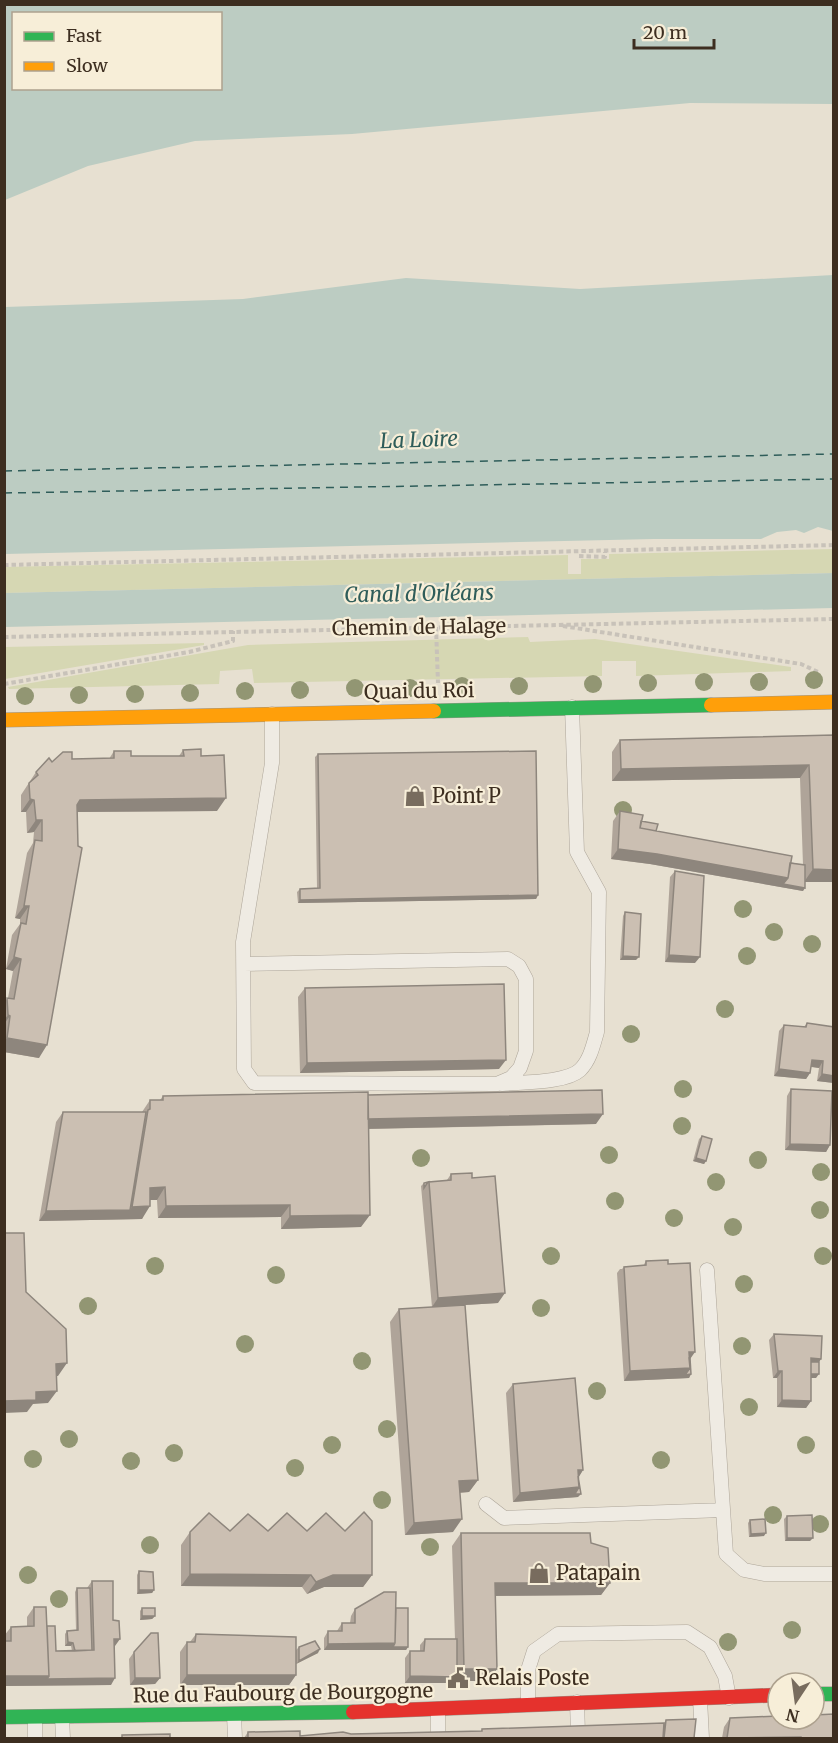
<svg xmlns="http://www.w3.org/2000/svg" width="838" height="1743" font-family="Merriweather,serif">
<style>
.green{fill:#d6d7b3}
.water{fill:#bcccc2;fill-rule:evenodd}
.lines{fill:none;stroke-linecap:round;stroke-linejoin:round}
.ferry{stroke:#2f5d5a;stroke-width:1.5;stroke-dasharray:8 6;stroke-linecap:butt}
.lane-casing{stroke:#ada599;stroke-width:15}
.fast-casing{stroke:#9c958a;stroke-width:15}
.slow-casing{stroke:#9c958a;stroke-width:15}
.jam-casing{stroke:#9c958a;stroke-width:15}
.path{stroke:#c8c2b9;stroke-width:4;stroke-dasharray:4.5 3;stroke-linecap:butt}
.lane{stroke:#efebe3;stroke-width:14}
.fast{stroke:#30b455;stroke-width:14}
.slow{stroke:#ff9f0a;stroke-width:14}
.jam{stroke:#e5322d;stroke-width:14}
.tree{fill:#929673}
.wall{fill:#afa499}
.shaded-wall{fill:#8e867d}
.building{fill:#cbbfb2;stroke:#8e867d;stroke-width:1.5}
.labels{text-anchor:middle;stroke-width:4.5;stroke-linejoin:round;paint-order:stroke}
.street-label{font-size:20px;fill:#3d2e20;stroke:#f7eed8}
.poi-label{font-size:20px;fill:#3d2e20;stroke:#f7eed8;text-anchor:start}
.water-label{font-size:21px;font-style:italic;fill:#2f5d5a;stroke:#f7eed8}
</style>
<rect width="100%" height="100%" fill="#e7e0d1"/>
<path class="green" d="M834 549 833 573 5 593 4 567 568 555V574H581V559H609V554Z
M528 637 530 642 595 639 791 667V671L636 676V661H602V676L254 683 252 669 220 671 219 684 9 689 8 687 248 645Z
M204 643V645L5 679V647Z"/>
<path class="water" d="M5 4 833 5V104L690 103 352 134 195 141 88 166 5 200ZM14 14H220V88H14Z
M833 275V531L818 527 804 533 796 530 777 532 761 539H654L5 554V307L243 299 406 278 580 289Z
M834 573 833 608 5 627V593Z"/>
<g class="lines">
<path class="ferry" d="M4 471 834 454
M4 493 834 479"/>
<defs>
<path id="lane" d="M244 964 508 959 519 966 526 979V1051L520 1068 511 1078 497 1084 254 1083 244 1069 243 942 272 763V714
M502 1084C521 1082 566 1083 580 1070 590 1060 593 1046 597 1032L599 892 577 852 572 707
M707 1270 726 1554 744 1570 764 1574H834
M486 1504 504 1518 723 1510
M700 1699 702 1738
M577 1702 578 1733
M528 1704V1670L534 1651 558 1634 687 1632 710 1647 725 1676 729 1698
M438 1709V1738
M234 1715 235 1738
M35 1717V1738
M62 1717 63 1738"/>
<path id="fast" d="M434 711 711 705
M814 1694H834
M4 1717 353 1712"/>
<path id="slow" d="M711 705 834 702
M4 720 434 711"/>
<path id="jam" d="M353 1712 778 1695"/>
</defs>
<use href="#lane" class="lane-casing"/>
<use href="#fast" class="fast-casing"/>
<use href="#slow" class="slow-casing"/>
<use href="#jam" class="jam-casing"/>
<path class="path" d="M579 556 605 557V552
M4 565 834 545
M563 626 801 664 818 672
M436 627 438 683
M4 637 834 619
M4 684 189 652 233 641V631"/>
<use href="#lane" class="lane"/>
<use href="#fast" class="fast"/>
<use href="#slow" class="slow"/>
<use href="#jam" class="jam"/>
</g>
<g class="tree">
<circle cx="814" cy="680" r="9"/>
<circle cx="704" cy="682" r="9"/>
<circle cx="759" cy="682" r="9"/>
<circle cx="648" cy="683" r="9"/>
<circle cx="593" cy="684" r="9"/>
<circle cx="462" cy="686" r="9"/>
<circle cx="519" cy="686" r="9"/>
<circle cx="355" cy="688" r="9"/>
<circle cx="410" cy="688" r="9"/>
<circle cx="300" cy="690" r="9"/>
<circle cx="245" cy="691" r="9"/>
<circle cx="190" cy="693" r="9"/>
<circle cx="135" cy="694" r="9"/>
<circle cx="79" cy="695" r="9"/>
<circle cx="25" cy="696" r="9"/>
<circle cx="623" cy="810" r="9"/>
<circle cx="743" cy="909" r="9"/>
<circle cx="774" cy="932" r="9"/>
<circle cx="812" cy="944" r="9"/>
<circle cx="747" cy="956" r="9"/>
<circle cx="725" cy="1009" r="9"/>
<circle cx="631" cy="1034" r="9"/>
<circle cx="683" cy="1089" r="9"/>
<circle cx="682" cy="1126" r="9"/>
<circle cx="609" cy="1155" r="9"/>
<circle cx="421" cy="1158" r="9"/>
<circle cx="758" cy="1160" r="9"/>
<circle cx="821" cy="1172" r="9"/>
<circle cx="716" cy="1182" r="9"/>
<circle cx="615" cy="1201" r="9"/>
<circle cx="820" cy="1210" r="9"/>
<circle cx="674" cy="1218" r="9"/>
<circle cx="733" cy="1227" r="9"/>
<circle cx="551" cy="1256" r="9"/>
<circle cx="823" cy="1256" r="9"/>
<circle cx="155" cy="1266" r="9"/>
<circle cx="276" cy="1275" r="9"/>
<circle cx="744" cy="1284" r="9"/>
<circle cx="88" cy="1306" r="9"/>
<circle cx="541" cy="1308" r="9"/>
<circle cx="245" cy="1344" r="9"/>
<circle cx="742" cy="1346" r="9"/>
<circle cx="362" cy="1361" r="9"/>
<circle cx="597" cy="1391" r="9"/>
<circle cx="749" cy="1407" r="9"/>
<circle cx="387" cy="1429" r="9"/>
<circle cx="69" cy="1439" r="9"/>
<circle cx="332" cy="1445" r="9"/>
<circle cx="806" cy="1445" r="9"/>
<circle cx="174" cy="1453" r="9"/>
<circle cx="33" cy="1459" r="9"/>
<circle cx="661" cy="1460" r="9"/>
<circle cx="131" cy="1461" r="9"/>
<circle cx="295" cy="1468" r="9"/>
<circle cx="382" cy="1500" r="9"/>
<circle cx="773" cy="1515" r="9"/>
<circle cx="820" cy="1524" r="9"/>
<circle cx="150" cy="1545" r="9"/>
<circle cx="430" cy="1547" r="9"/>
<circle cx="28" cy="1575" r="9"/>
<circle cx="59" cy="1599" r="9"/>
<circle cx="792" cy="1630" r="9"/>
<circle cx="728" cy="1642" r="9"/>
</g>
<path class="wall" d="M834 735V881L833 882H805L803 891 650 864 611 859 613 821 620 811 641 821 656 831 803 865 800 778 612 781V752L620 740Z
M183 750 201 756 217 811 77 812 39 1058 4 1052V1002L8 998 13 971 6 969 12 935 20 924V919L15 918 27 853 33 843 34 832 27 833 26 812H21V795L36 772 52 762 72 759H109L114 751 131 756H179Z
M318 754 538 895 536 899 298 903 297 892 300 889 317 888 315 757Z
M675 871 695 963 665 962 670 877Z
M625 912 636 960H620L623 916Z
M305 988 499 1069 300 1073 298 997Z
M807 1023 834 1083 817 1081 819 1068 811 1067 810 1073 806 1079 774 1076 779 1031 784 1025 804 1027Z
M791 1089 830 1145 826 1152 785 1150 787 1096Z
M368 1095 596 1124 368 1129 361 1227 281 1229V1217L158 1218 157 1200H150L142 1219 39 1221 56 1122 63 1112H142L150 1100H160L163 1096Z
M702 1136 706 1161 704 1164 693 1161 699 1139Z
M451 1174 472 1178 498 1303 465 1305 478 1480 469 1492 460 1493 453 1532 405 1535 390 1322 399 1309 432 1307 421 1186 424 1183 447 1180Z
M646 1261 668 1264 690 1358 691 1374 689 1378 624 1381 617 1273 620 1269H622L624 1267 643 1266Z
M774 1334 821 1359 819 1362 816 1378H811V1401L806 1408 777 1407V1378H773L769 1340Z
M513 1384 583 1470 579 1476 578 1497 513 1502 506 1393Z
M787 1516 810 1541H785L784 1519Z
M750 1520 764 1536 749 1537 748 1523Z
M307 1531 372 1575 363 1587H324L307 1594 302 1587 181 1586V1545L190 1532Z
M461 1533 591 1543 610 1583 601 1595 495 1596 488 1681H456V1679L453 1683H405V1658L410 1651H420V1645L425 1639H455L452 1546Z
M139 1571 154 1590 152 1593 137 1594V1575Z
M92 1581 113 1620 115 1646 111 1685 4 1686V1636L11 1627 27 1626V1617L34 1607 47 1626 56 1651H72L71 1646H65V1634L67 1631 76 1630 75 1592 77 1588H87Z
M142 1608 155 1616 152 1619 140 1620V1611Z
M396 1608 408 1647 406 1650H324V1638L328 1631H337L342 1623H350L351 1616 355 1609Z
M196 1634 296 1650 299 1647 318 1653 296 1664V1675L289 1685H180V1652L187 1642H190Z
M134 1652 160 1678 155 1684 130 1685 129 1659Z
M730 1718 834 1738H722L724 1727Z
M666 1720 694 1738H244L248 1732 300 1736 481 1731 482 1729 664 1723Z"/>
<path class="shaded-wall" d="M809 765 800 778 612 781 621 769Z
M226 798 217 811 72 812 80 800Z
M30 799 34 800 26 812H21Z
M36 820H42L34 832 27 833Z
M618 849 657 854 788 878 805 888 803 891 650 864 611 859Z
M813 869 834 870V881L833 882H804Z
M538 895 536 899 298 903 300 900Z
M24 906H29L20 919 15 918Z
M669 955 700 957 695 963 665 962Z
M623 956 639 957 636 960H620Z
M14 957 21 959 13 971 6 969Z
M8 1015 10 1016 4 1024V1020Z
M7 1038 47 1045 39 1058 4 1052V1041Z
M506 1060 499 1069 300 1073 307 1063Z
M812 1060 823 1061 819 1068 807 1066Z
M779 1069 810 1073 806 1079 774 1076Z
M822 1074 834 1076V1083L817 1081Z
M603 1114 596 1124 360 1129 366 1119Z
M790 1144 830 1145 826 1152 785 1150Z
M696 1158 706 1161 704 1164 693 1161Z
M165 1187 157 1200H142L150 1188Z
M290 1205 281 1217 158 1218 166 1206Z
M150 1206 142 1219 39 1221 46 1211 130 1210 132 1207Z
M370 1215 361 1227 281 1229 290 1216Z
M505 1293 498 1303 432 1307 438 1298Z
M689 1352H695L688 1362Z
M811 1358 821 1359 816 1366 809 1362Z
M67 1363 58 1376H48L56 1364Z
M690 1368 691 1374 689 1378 624 1381 630 1371Z
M778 1371H782L777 1378H773Z
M809 1374H819L816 1378H807Z
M57 1391 48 1403 33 1404 27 1412 4 1413V1401L36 1392Z
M782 1400 811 1401 806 1408 777 1407Z
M578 1470H583L577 1480Z
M478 1480 469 1492 450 1493 459 1481Z
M579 1487 581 1494 578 1497 513 1502 520 1493Z
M462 1519 453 1532 405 1535 414 1523Z
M766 1533 764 1536 749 1537 751 1534Z
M787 1538H813L810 1541H785Z
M190 1574 311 1575 302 1587 181 1586Z
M333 1575H372L363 1587H324L307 1594 316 1582Z
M495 1583H610L601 1595 486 1596Z
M139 1590H154L152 1593 137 1594Z
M142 1616H155L152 1619 140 1620Z
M114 1639H120L115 1646H110Z
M68 1642 73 1643 71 1646H65Z
M395 1643 408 1647 406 1650H324L328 1644Z
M320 1649 318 1653 296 1664 299 1661Z
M464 1669H497L488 1681H456Z
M187 1675H296L289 1685H180Z
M4 1676H49L115 1678 111 1685 4 1686Z
M410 1676 457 1677 453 1683H405Z
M135 1678H160L155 1684 130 1685Z"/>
<path class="building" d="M834 735V870L813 869 809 765 621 769 620 740Z
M201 749V756L224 755 226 798 80 800 77 805 78 846 82 848 47 1045 7 1038 10 1016 8 1015 7 998 14 999 21 959 14 957 21 923 26 924 29 906H24L35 840 42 841V820H36L34 800 30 799 29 783 38 775 36 772 49 758 52 762 63 752H72V759L114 758V751H131V756H184L183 750Z
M536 751 538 895 300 900V889L320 888 318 754Z
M620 811 643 815 640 828 792 856 788 878 657 854 618 849Z
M641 821 658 824 656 831 640 828Z
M790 863 805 865V888L783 884 788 878Z
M675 871 704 876 700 957 669 955Z
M625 912 641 914 639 957 623 956Z
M504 984 506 1060 307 1063 305 988Z
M807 1023 834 1027V1076L822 1074 823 1061 812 1060 810 1073 779 1069 784 1025 806 1027Z
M791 1089 832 1091 830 1145 790 1144Z
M602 1090 603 1114 368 1119V1095Z
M368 1092 370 1215 290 1216V1205L166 1206 165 1187 150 1188V1206L132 1207 148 1110 150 1109V1100H163V1096Z
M63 1112H146L130 1210 46 1211Z
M702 1136 712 1139 706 1161 696 1158Z
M472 1173V1178L495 1176 505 1293 438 1298 429 1182 451 1180V1174Z
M428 1182 424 1188V1183Z
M4 1233H24L26 1292 66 1329 67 1363 56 1364 57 1391 36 1392V1400L4 1401Z
M668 1260V1264L690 1263 695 1352H689L690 1368 630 1371 624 1267 646 1265V1261Z
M465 1305 478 1480 459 1481 462 1519 414 1523 399 1309Z
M774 1334 822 1336 821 1359 811 1358V1401L782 1400V1371H778Z
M689 1358H690L691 1374 685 1375 690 1368Z
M811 1362H819V1374H811Z
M575 1378 583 1470H578L579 1487 520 1493 513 1384Z
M578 1476 581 1494H575L579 1487Z
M364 1512 372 1521V1575H333L316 1582 311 1575 190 1574V1532L209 1513 230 1531 248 1514 268 1531 287 1513 307 1531 326 1513 345 1531Z
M812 1515 813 1538H787V1516Z
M765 1519 766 1533 751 1534 750 1520Z
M461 1533H590L591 1543 608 1548 610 1583H495L497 1669H464Z
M139 1571 153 1572 154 1590H139Z
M92 1581H113V1620L119 1621 120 1639H114L115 1678 47 1679 49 1676 47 1626H55L56 1651 94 1650Z
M77 1588H90L92 1650 75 1651 73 1643 68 1642 67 1631 78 1630Z
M384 1592H396L395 1643 328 1644V1631H342V1623H355V1609Z
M34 1607H46L49 1676H4V1641H11V1627L34 1626Z
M142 1608H155V1616H142Z
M396 1608H408V1647H393L395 1643Z
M151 1633H158L160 1678H135L134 1652Z
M196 1634 296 1637V1675H187V1642H195Z
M425 1639H457V1677L410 1676V1651H424Z
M315 1641 320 1649 299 1661V1647Z
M834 1714V1738H801V1737L727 1738 730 1718 778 1716V1719H814V1715Z
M696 1719 694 1738H664L666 1720Z
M664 1723 663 1738H248V1732L300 1731V1736L343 1732 351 1734 482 1731V1729Z
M170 1734V1738H122V1735Z"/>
<defs>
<symbol id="shop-bare" viewBox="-9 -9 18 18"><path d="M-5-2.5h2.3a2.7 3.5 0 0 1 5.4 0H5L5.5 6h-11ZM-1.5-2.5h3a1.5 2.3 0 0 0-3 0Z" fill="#786c5e" stroke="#f7eed8" stroke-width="2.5" paint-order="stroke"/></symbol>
<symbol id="civic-bare" viewBox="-9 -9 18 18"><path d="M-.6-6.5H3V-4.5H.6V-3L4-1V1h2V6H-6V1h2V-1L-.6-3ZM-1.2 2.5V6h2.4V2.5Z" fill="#786c5e" stroke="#f7eed8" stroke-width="2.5" paint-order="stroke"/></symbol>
</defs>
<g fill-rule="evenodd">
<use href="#shop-bare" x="400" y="781" width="30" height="30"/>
<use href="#shop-bare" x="524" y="1558" width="30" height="30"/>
<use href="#civic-bare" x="443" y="1663" width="30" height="30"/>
</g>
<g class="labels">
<g class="street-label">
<text transform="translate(419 627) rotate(-1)" y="7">Chemin de Halage</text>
<text transform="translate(419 691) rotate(-1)" y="7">Quai du Roi</text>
<text transform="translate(283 1693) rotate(-1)" y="7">Rue du Faubourg de Bourgogne</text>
</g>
<g class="poi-label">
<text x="432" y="803">Point P</text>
<text x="556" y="1580">Patapain</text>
<text x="475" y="1685">Relais Poste</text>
</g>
<g class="water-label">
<text transform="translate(419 440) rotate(-2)" y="7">La Loire</text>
<text transform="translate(419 594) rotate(-1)" y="7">Canal d'Orléans</text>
</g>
</g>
<rect width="838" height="1743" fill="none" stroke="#3d2e20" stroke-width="12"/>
<rect x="12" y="12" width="210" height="78" fill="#f7eed8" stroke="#ada18e" stroke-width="1.5"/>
<rect x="24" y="32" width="30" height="9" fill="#30b455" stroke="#ada18e" stroke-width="1.5"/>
<text x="66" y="42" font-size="18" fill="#3d2e20">Fast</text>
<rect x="24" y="62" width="30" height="9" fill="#ff9f0a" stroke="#ada18e" stroke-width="1.5"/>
<text x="66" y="72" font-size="18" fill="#3d2e20">Slow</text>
<g transform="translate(796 1701) rotate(193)"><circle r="28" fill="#f7eed8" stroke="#ada18e" stroke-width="1.5"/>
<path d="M0-4.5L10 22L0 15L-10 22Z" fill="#786c5e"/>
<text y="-9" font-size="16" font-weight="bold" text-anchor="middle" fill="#3d2e20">N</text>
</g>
<path d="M634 39v9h80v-9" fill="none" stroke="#3d2e20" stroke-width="3"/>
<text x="643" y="39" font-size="18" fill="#3d2e20" stroke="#f7eed8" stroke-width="4.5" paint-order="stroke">20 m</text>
</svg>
